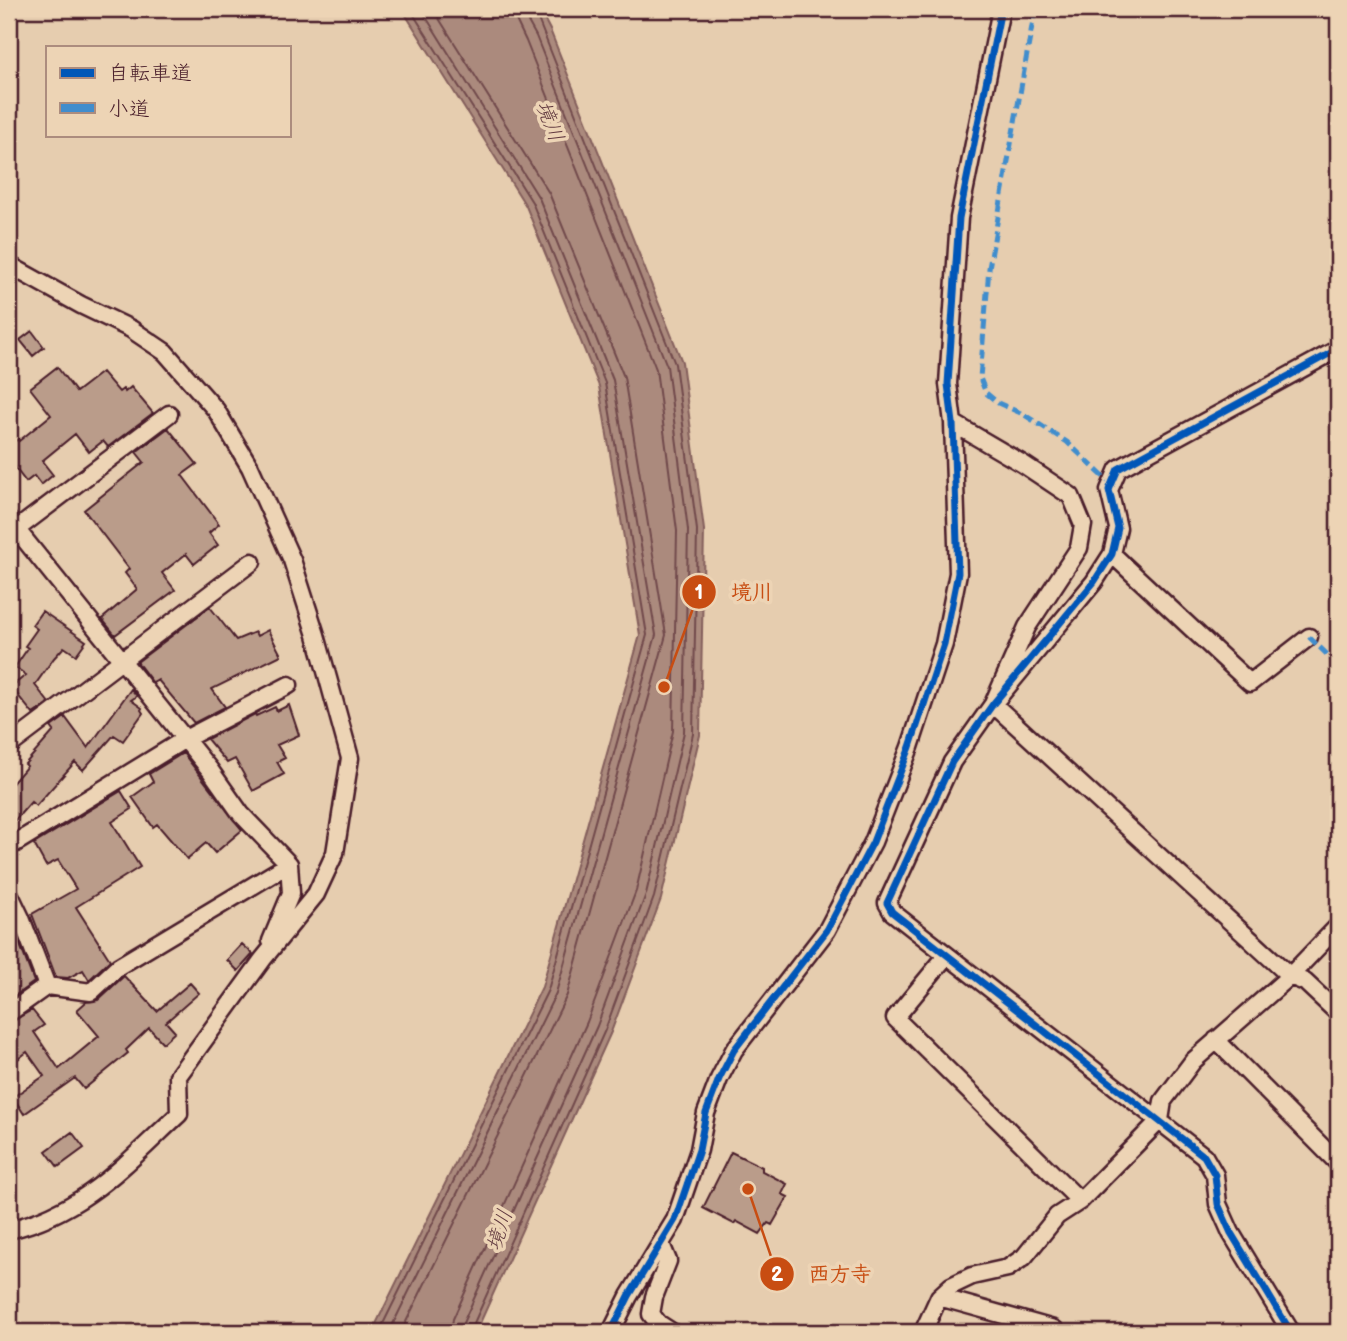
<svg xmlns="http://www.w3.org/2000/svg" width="1347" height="1341" font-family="'Balsamiq Sans','Klee One',sans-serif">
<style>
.water{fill:#ab8a7d;stroke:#845f5c;stroke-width:2}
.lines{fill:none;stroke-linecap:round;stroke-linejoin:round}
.shore{stroke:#714a4c;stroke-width:2}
.building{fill:#ba9c8a;stroke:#4a1f2b;stroke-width:2}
.minor-casing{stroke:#4a1f2b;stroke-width:21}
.minor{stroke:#edd4b5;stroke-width:16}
.quiet{stroke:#418dcd;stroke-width:5;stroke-dasharray:10 5;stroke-linecap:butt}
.cycleway-casing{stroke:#edd4b5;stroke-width:11}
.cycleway{stroke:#0057b8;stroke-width:7}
.labels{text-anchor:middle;stroke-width:7;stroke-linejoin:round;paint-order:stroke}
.water-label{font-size:21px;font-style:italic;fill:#623a40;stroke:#edd4b5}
.leader{fill:none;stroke:#c84d12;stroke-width:2.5}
.callout-dot{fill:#c84d12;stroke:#edd4b5;stroke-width:2.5}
.mark-label{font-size:21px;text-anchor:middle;font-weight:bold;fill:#fff}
.callout-label{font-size:21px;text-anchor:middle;font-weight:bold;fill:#c84d12;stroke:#edd4b5;stroke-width:7;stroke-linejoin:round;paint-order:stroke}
</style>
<rect width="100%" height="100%" fill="#e6cdaf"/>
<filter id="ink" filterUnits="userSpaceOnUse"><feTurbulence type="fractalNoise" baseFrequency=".0143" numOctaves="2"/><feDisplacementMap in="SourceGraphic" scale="14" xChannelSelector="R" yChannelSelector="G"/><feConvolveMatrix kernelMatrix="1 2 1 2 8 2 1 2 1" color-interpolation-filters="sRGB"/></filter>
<g filter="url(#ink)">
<path class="water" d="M402 9H539L550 30 682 362 704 530 700 735 661 899 611 1032 476 1332H372L542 987 640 635 599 386 526 206Z"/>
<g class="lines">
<path class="shore" d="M379 1332 548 990 647 635 605 383 532 202 410 9
M389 1332 556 993 656 635 613 380 539 198 421 9
M401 1332 567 995 666 635 624 377 549 193 433 9
M451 1332 453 1319 587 1022 636 891 673 731 677 531 656 369 526 41 516 20 514 9
M461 1332 463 1323 597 1026 646 894 684 732 688 530 667 366 536 36 526 18 525 9
M470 1332 605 1030 654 897 693 734 697 530 675 364 534 9"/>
</g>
<path class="building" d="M32 331 44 347 33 356 20 340Z
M57 367 76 392 102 372 119 392 123 389 125 392 131 387 153 413 108 447 103 441 89 452 75 434 42 461 53 475 41 485 34 476 26 482 9 460V446L18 439 19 441 51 415 30 388Z
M168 428 197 464 182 475 219 524 209 533 218 545 194 564 186 554 162 573 175 590 115 635 102 619 137 589 125 573 129 569 84 510 144 462 136 452Z
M210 607 236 640 255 632 257 636 268 630 281 655 212 689 225 707 194 723 158 680 153 683 137 662Z
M42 611 86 641 76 655 64 647 54 658 35 685 49 703 33 714 11 687 26 675 15 667 28 648 25 646 37 629 32 625Z
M131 689 137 696 131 700 142 708 141 710 143 713 123 741 114 735 83 770 75 762 36 806 31 802 9 827V787L27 766 25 764 54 731 51 727 65 717 88 748Z
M289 705 299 735 277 745 285 758 277 762 284 774 253 791 235 759 227 763 207 739 255 714 256 716 275 707 277 711Z
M183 753 242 830 215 853 206 843 187 859 157 824 153 827 132 797 153 782 149 774Z
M121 791 132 809 112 822 140 867 76 907 110 960 89 980 83 970 68 978 56 977 32 914 76 889 58 860 46 866 34 844Z
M14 929 34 982 9 1000V933Z
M242 944 253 954 238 971 227 960Z
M124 976 157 1011 190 983 199 993 166 1022 175 1032 163 1043 149 1028 126 1050 128 1053 84 1089 75 1078 24 1114 13 1097 44 1076 27 1052 9 1066V1023L32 1010 44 1025 34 1032 59 1069 99 1036 77 1010 86 1002 98 1000Z
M72 1132 84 1148 58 1167 46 1151Z
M731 1152 762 1167V1171L787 1184 782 1194 788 1197 772 1225 768 1223 760 1234 736 1221 734 1224 703 1208Z"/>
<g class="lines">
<defs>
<path id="minor" d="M9 265 81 305 131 329 165 352 216 410 250 467 292 560 316 635 350 758 335 853 316 894 263 959 178 1076 179 1114C124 1165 84 1212 9 1230
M953 423 1023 464 1071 496 1083 525 1079 548 1027 627 993 704 1290 976 1305 982 1338 1013
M9 520 210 770 241 814 289 864 291 893 271 941
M9 535 169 414
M1112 554 1250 683 1309 637
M9 746 252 562
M9 847 185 739 289 685
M9 893 21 918 47 986 9 1013
M947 955 895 1018 1080 1201
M47 986 91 992 119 966 289 864
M1216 1040 1338 1163
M661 1244 668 1261 654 1297 651 1314 658 1323 672 1332
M939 1297 1054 1329 1057 1332
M611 1332 629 1296 675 1220 699 1150 706 1113 719 1079 734 1050 827 930 873 842 910 747 944 644 958 573 953 423 948 384 959 218 1001 9
M923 1332 939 1297 951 1286 972 1276 1008 1268 1024 1257 1057 1216 1080 1201 1160 1120 1163 1101 1193 1061 1290 976 1338 926
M1291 1332 1231 1233 1218 1204 1215 1175 1204 1156 892 912 887 903 952 762 993 704 1094 582 1112 554 1118 528 1109 490 1118 469 1338 349"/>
</defs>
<use href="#minor" class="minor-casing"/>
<use href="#minor" class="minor"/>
<path class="quiet" d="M1035 9 989 268 980 378 986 393 998 403 1023 414 1067 442 1111 484
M1309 637 1338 665"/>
<defs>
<path id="cycleway" d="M611 1332 629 1296 675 1220 699 1150 706 1113 719 1079 734 1050 827 930 873 842 910 747 944 644 958 573 953 423 948 384 959 218 1001 9
M1291 1332 1231 1233 1218 1204 1215 1175 1204 1156 892 912 887 903 952 762 993 704 1094 582 1112 554 1118 528 1109 490 1118 469 1338 349"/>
</defs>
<use href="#cycleway" class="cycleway-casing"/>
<use href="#cycleway" class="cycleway"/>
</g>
</g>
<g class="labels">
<g class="water-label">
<text transform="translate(550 121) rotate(69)" y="7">境川</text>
<text transform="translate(499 1230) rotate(-72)" y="7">境川</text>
</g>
</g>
<path class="leader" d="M664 687L699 592M748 1189L777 1274"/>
<g class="callout-dot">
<circle cx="664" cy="687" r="7"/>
<circle cx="748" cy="1189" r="7"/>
<circle cx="699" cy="592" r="18"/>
<circle cx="777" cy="1274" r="18"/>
</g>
<g class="mark-label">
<text x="699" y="599">1</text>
<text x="777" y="1281">2</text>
</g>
<g class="callout-label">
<text x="752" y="599">境川</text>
<text x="840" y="1281">西方寺</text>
</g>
<rect width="1347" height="1341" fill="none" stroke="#edd4b5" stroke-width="35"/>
<rect x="18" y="18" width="1312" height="1306" fill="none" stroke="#4a1f2b" stroke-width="2.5" filter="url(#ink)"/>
<rect x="46" y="46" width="245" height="91" fill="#edd4b5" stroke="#ac8c7e" stroke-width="2"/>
<rect x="60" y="68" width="35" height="10" fill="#0057b8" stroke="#ac8c7e" stroke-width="2"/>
<text x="108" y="80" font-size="21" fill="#4a1f2b">自転車道</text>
<rect x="60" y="103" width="35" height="10" fill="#418dcd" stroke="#ac8c7e" stroke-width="2"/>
<text x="108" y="116" font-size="21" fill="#4a1f2b">小道</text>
</svg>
